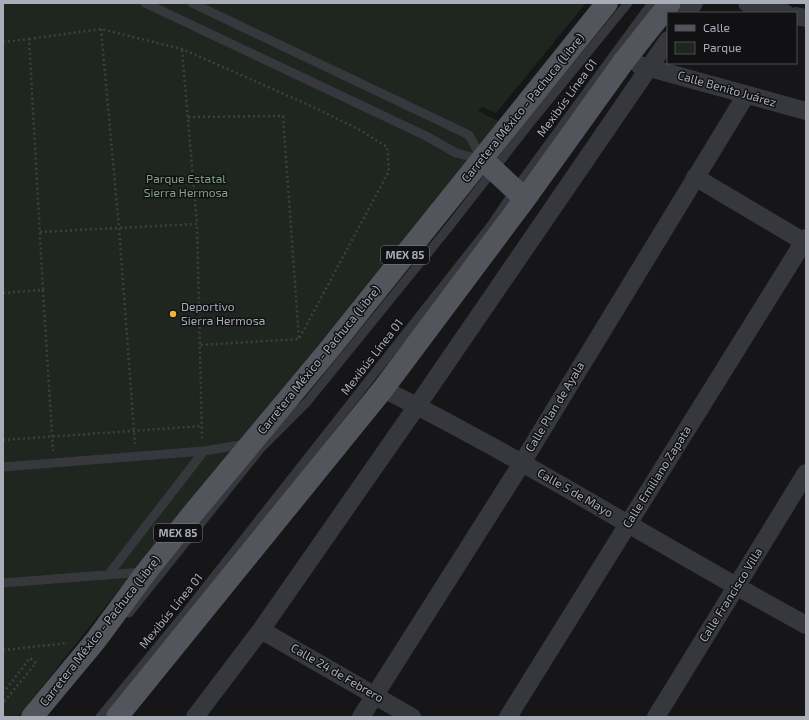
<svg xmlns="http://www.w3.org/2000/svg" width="809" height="720" font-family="'Exo 2',sans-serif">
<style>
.green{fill:#1e261f}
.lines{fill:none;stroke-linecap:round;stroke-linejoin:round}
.path{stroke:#3d3f44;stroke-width:2.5;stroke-dasharray:2 3;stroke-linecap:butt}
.service{stroke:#37383d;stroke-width:9}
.minor{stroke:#37383d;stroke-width:18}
.primary{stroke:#53555c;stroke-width:22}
.poi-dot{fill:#f2b134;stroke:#111113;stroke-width:1.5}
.labels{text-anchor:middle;stroke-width:3;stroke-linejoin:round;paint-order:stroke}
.shield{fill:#111113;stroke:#7b7e86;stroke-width:1}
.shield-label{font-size:11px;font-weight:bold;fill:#a8adb8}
.street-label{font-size:12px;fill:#a8adb8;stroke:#111113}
.park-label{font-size:12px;fill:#7fa381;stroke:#111113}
.poi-label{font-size:12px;fill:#a8adb8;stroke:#111113;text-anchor:start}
</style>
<rect width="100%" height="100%" fill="#161618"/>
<path class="green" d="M3 3H586L496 113 482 107 478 111 500 122 109 602 18 717H3Z"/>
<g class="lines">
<path class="path" d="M101 29 119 228 135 444
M29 39 101 29 182 49 311 106 358 129 387 147 389 171 299 339
M3 42 29 39 43 290
M182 50 197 224
M188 117 283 116 299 339 200 345
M40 232 197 224 202 438
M3 293 43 290 53 451
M3 440 202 426
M3 650 68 643
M3 693 30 658 36 663 3 703"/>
<path class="service" d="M145 3 426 136 456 153 480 159
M192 3 469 135 482 159
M3 467 204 451 246 444
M108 575 204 451
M3 583 143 572
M129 613 261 448 307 402 449 227 530 123 628 3
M100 717 187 611 492 224 515 190 652 3"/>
<path class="minor" d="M747 3 785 13
M687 13 694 3
M796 16 806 18
M639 65 806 111
M695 177 806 243
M383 389C528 461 664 548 806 625
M261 630 412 717
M195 717 261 630 417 406 668 40
M361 717 522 463 746 95
M508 717 806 238
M656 717 806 473"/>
<path class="primary" d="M482 159 525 199
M32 717 96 640 147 571 194 512 328 351 607 3
M117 717 383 389 525 199 624 61 670 3"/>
</g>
<circle class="poi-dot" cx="173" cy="314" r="4"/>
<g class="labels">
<g class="shield">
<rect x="381" y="246" width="48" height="18" rx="3"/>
<rect x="154" y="524" width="48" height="18" rx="3"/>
</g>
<g class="shield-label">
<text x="405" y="259">MEX 85</text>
<text x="178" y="537">MEX 85</text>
</g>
<g class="street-label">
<text transform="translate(727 89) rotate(16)" y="4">Calle Benito Juárez</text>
<text transform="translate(567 98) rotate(-54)" y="4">Mexibús Línea 01</text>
<text transform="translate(523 108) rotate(-51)" y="4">Carretera México - Pachuca (Libre)</text>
<text transform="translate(372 357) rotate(-52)" y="4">Mexibús Línea 01</text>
<text transform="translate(319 360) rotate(-51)" y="4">Carretera México - Pachuca (Libre)</text>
<text transform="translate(555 407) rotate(-59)" y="4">Calle Plan de Ayala</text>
<text transform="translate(657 477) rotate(-58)" y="4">Calle Emiliano Zapata</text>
<text transform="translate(575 493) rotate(30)" y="4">Calle 5 de Mayo</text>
<text transform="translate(731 595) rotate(-58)" y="4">Calle Francisco Villa</text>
<text transform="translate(171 611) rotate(-51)" y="4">Mexibús Línea 01</text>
<text transform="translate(100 631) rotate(-52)" y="4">Carretera México - Pachuca (Libre)</text>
<text transform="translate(337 673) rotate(30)" y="4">Calle 24 de Febrero</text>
</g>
<g class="park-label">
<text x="186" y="183">Parque Estatal<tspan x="186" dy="14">Sierra Hermosa</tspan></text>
</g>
<g class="poi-label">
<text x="181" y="311">Deportivo<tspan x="181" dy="14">Sierra Hermosa</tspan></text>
</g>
</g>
<rect width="809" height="720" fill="none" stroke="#a8adb8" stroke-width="8"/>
<rect x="667" y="12" width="130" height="52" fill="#111113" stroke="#4d4f55"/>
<rect x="675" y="25" width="20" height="6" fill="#53555c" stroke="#4d4f55"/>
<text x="703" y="32" font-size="12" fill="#a8adb8">Calle</text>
<rect x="675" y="42" width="20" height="12" fill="#1e261f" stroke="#4d4f55"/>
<text x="703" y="52" font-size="12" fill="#a8adb8">Parque</text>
</svg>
